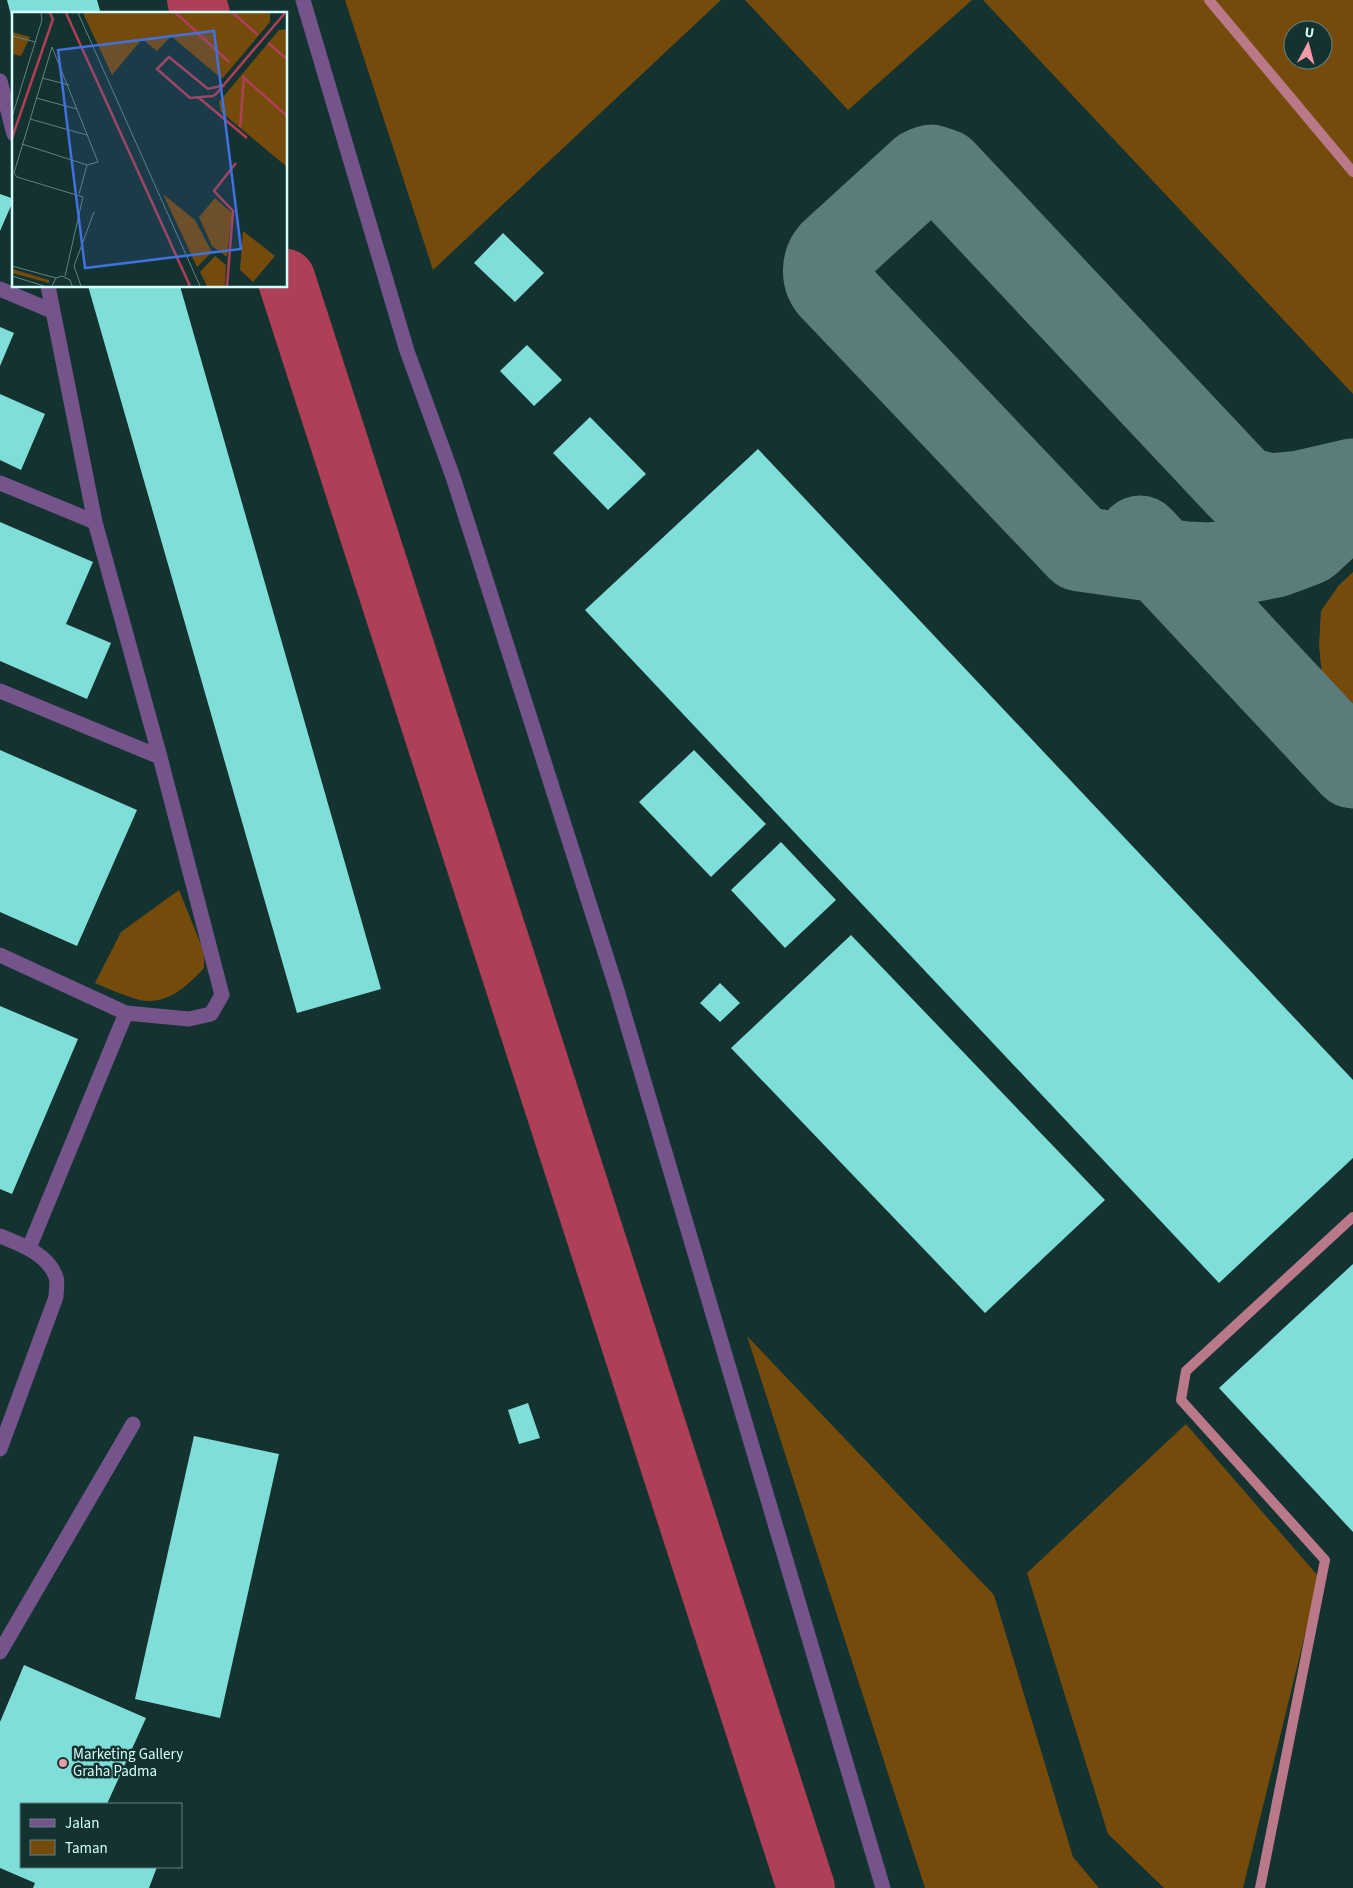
<svg xmlns="http://www.w3.org/2000/svg" width="1353" height="1888" font-family="'Source Sans 3',sans-serif">
<style>
.green{fill:#754b0b;fill-rule:evenodd}
.lines{fill:none;stroke-linecap:round;stroke-linejoin:round}
.stream{stroke:#b97988;stroke-width:10}
.river{stroke:#ae3f56;stroke-width:58}
.taxiway{stroke:#5a7c7a;stroke-width:85}
.building{fill:#7fded8}
.minor{stroke:#74548b;stroke-width:15}
.poi-dot{fill:#f49aa7;stroke:#143230;stroke-width:2}
.labels{text-anchor:middle;stroke-width:5;stroke-linejoin:round;paint-order:stroke}
.poi-label{font-size:15px;fill:#d3fffc;stroke:#143230;text-anchor:start}
.inset-river{fill:none;stroke:#ae3f56;stroke-width:2.5}
.inset-road{fill:none;stroke:#608482;stroke-width:1}
.view{fill:#4171df;fill-opacity:0.15;stroke:#4171df;stroke-width:2.5}
.inset-edge{fill:none;stroke:#d3fffc;stroke-width:2.5}
</style>
<rect width="100%" height="100%" fill="#143230"/>
<path class="green" d="M345 0H721L433 270Z
M745 0H972L848 110Z
M983 0H1353V394ZM1293 30H1323V60H1293Z
M1353 572V727L1324 696 1319 645 1321 611 1339 585Z
M179 890 204 952V968C189 984 171 1002 147 1001 136 1001 107 988 95 983L121 932Z
M747 1336 994 1595 1073 1857 1099 1888H925Z
M1186 1424 1319 1577 1243 1888H1164L1108 1834 1027 1573Z"/>
<g class="lines">
<path class="stream" d="M1209 0 1353 172
M1260 1888 1325 1560 1181 1400 1186 1371 1353 1217"/>
<path class="river" d="M196 0 201 14
M286 278 806 1888"/>
<path class="taxiway" d="M1353 481 1301 493 1269 496 1242 489 943 171 931 167 923 170 832 253C824 262 823 277 831 287L1080 549 1186 564 1210 565 1245 561 1275 555 1307 543 1353 500
M1140 538 1353 766"/>
</g>
<path class="building" d="M7 0H97L101 14H14L13 23Z
M0 194 14 199 0 231Z
M503 233 544 273 515 302 474 263Z
M88 286H180L381 989 297 1013Z
M0 327 14 333 0 366Z
M527 345 562 380 534 406 500 371Z
M0 394 45 414 21 470 0 460Z
M590 417 646 474 608 510 553 453Z
M758 449 1353 1080V1158L1219 1283 585 610Z
M0 522 93 562 66 624 111 643 87 699 0 661Z
M0 750 137 810 77 946 0 912Z
M694 750 766 824 711 877 639 802Z
M781 842 836 900 785 948 731 890Z
M851 935 1105 1200 985 1313 731 1048Z
M720 983 740 1003 720 1022 700 1003Z
M0 1006 78 1039 12 1194 0 1189Z
M1353 1264V1532L1219 1388Z
M528 1403 540 1438 519 1444 508 1410Z
M194 1436 279 1454 220 1718 135 1699Z
M24 1665 146 1718 107 1804H21V1867H157L149 1888H33L35 1883 0 1868V1722Z"/>
<g class="lines">
<path class="minor" d="M303 0 407 351 453 477 616 987 883 1888
M0 81 14 134
M0 289 52 311
M0 483 95 522
M0 691 160 757
M0 955 126 1013
M0 1236C20 1244 48 1254 56 1277 58 1283 56 1291 56 1297L0 1449
M29 1248 126 1013 189 1019 211 1014 222 995 160 757 95 522 48 286
M0 1652 133 1424"/>
</g>
<circle class="poi-dot" cx="63" cy="1763" r="5"/>
<g class="labels">
<g class="poi-label">
<text x="73" y="1759">Marketing Gallery<tspan x="73" dy="17">Graha Padma</tspan></text>
</g>
</g>
<g transform="translate(12 12)">
<rect width="275" height="275" fill="#143230"/>
<path d="M71 1H258V10L210 67 159 24 145 39 130 27 100 63ZM275 17V155L209 100 207 90 267 18ZM0 20 18 25 9 44 0 42ZM151 182 183 208 200 240 185 255ZM203 186 220 201 215 245 200 234 187 205ZM231 219 263 244 241 270 228 258ZM203 244 214 253 213 274H195L188 260ZM0 257 37 268V271L0 261Z" fill="#754b0b"/>
<path class="inset-river" d="M54 1 178 274M164 1 217 50M221 1 246 23M256 31 275 47M230 64 275 104M213 73 196 77 157 45 145 57 178 86 201 84 204 82 273 1M186 85 235 126M228 115 232 66M0 126 41 7 38 1M215 274 221 199 202 179 224 151"/>
<path class="inset-road" d="M66 1 188 274M1 24 23 30M30 66 57 73M24 86 65 97M0 105 30 8 29 1M18 107 75 123M10 132 75 153M0 254 44 266M0 264 32 274M53 264 71 185 5 165 2 161 40 35 86 150 75 153 67 182M40 274 44 266 50 264 58 268 60 274M69 274 62 254 82 200"/>
<path class="view" d="M202 19 229 237 73 256 46 38Z"/>
<rect width="275" height="275" class="inset-edge"/>
</g>
<rect x="20" y="1803" width="162" height="65" fill="#143230" stroke="#608482"/>
<rect x="30" y="1819" width="25" height="8" fill="#74548b" stroke="#608482"/>
<text x="65" y="1828" font-size="15" fill="#d3fffc">Jalan</text>
<rect x="30" y="1840" width="25" height="15" fill="#754b0b" stroke="#608482"/>
<text x="65" y="1853" font-size="15" fill="#d3fffc">Taman</text>
<g transform="translate(1308 45) rotate(7)"><circle r="24" fill="#143230" stroke="#608482"/>
<path d="M0-4L9 19L0 12L-9 19Z" fill="#f49aa7"/>
<text y="-8" font-size="14" font-weight="bold" text-anchor="middle" fill="#d3fffc">U</text>
</g>
</svg>
